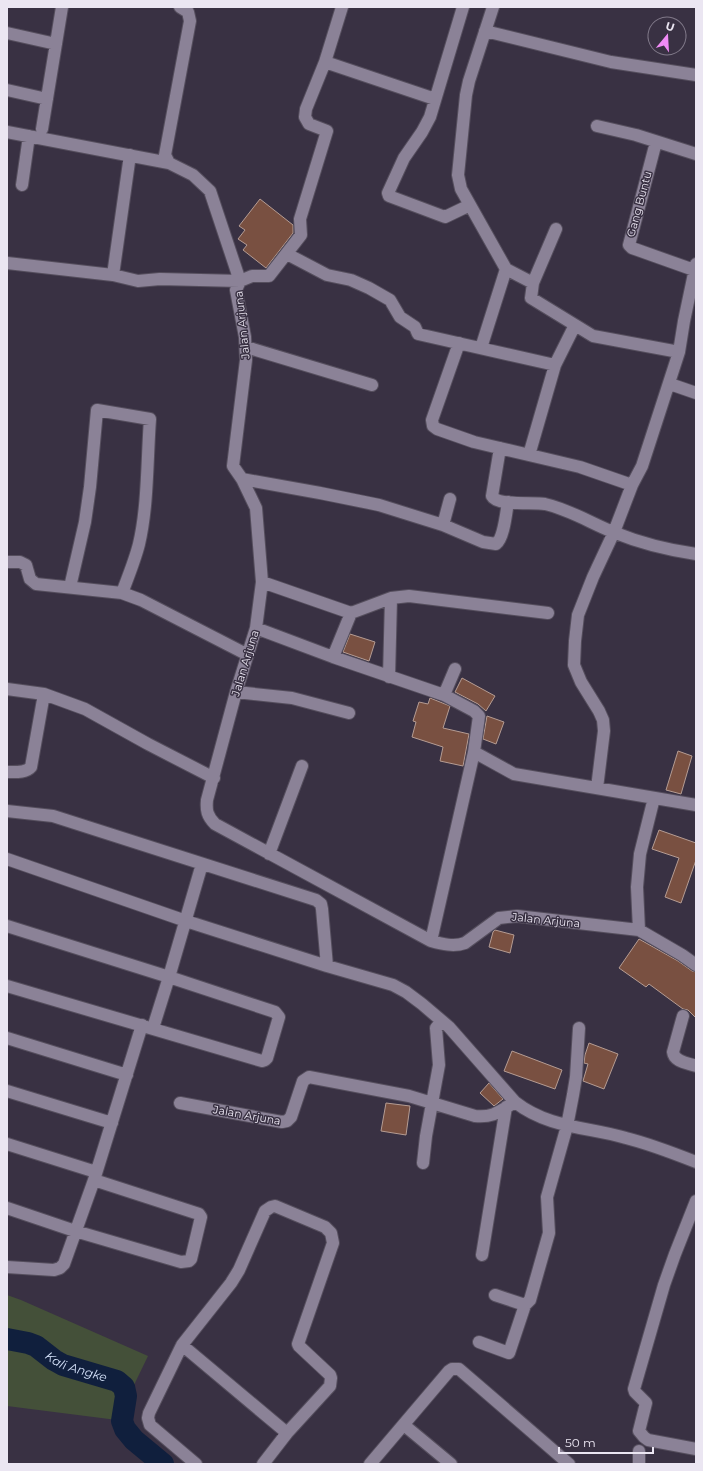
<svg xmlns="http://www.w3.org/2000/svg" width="703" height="1471" font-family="Montserrat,sans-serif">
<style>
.green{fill:#445039}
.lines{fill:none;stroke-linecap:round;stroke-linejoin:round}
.river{stroke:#101f3d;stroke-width:22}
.building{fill:#795041;stroke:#b59c93}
.minor-casing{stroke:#554e5d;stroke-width:14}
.minor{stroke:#8b8297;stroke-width:12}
.labels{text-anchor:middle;stroke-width:3;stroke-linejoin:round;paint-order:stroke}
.street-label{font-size:11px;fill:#ebe6f2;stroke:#393143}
.water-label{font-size:12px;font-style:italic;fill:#d6e3fb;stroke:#393143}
</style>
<rect width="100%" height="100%" fill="#393143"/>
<path class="green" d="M7 1295 21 1300 148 1356 117 1420 7 1406Z"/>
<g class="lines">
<path class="river" id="s1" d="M7 1339 28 1343 36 1346 54 1360 63 1365 117 1381 124 1387 126 1396 122 1421 125 1429 134 1440 163 1464"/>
</g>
<path class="building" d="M260 199 293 225V233L266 268 243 250 247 245 238 239 245 230 239 226Z
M350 634 375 642 369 661 343 652Z
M462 678 495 696 486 711 478 704 455 692Z
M430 698 450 706 443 728 469 734 463 766 440 761 443 747 412 737 416 722 413 721 419 702 428 704Z
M487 716 504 722 496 744 483 739Z
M678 751 692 756 681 794 666 790Z
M659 830 696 843V860L681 903 665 897 679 858 652 849Z
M495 930 514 935 510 953 489 947 493 932Z
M639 939 678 961 692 971 696 972V1018L688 1010 683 1009 649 984 646 987 619 968Z
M589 1043 618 1054 604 1089 583 1081 588 1064 584 1063 585 1055Z
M512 1051 562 1070 555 1089 504 1071Z
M489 1083 503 1099 494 1106 480 1093Z
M386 1103 410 1106 406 1135 381 1131Z"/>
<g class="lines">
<defs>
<path id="minor" d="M180 7 188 12 190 21 165 155 169 163 193 175 210 191 240 281 236 290 245 337 246 360 233 466 242 479 256 508 262 582 256 628 236 692 207 800C206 810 207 816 215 824L431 941C442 944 454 947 465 943L499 918 517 916 639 930 682 955 696 965
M463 7 430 117 422 132 404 158 388 193 389 196 445 217 470 205
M493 7 469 81 466 95 458 175 461 189 506 269 533 283
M485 31 611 62 696 75
M7 33 56 44
M325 62 435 99
M7 90 47 99
M597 126 636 135 696 154
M42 129 62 7
M7 132 169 163
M656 142 629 245 632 248 694 270
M22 185 29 136
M556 229 533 283 531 298 593 336 679 352
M287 254 327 275 351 280 369 288 390 300 400 317 415 327 418 334 555 365
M7 263 113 275 138 281 160 279 240 281 252 276H269L301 235 300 219 327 131 309 124 305 117 306 109 325 62 342 7
M113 275 130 155
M459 343 432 420 433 426 437 429 474 442 580 467 632 485
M246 347 372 385
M481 348 506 269
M670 384 696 393
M500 448 492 496C497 506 533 502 545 504 568 509 591 523 613 532 640 543 668 550 696 554
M529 455 555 365 575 325
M242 479 320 493 379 505 443 525 483 542 496 544C504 538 506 513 508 502
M443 525 450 499
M7 562H20L26 565 30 579 36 584 122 593 141 600 248 655
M262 582 351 613 333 657
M70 587 85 522 90 487 97 410 150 419C147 459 148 506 139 544 135 560 128 577 122 593
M351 613 391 598 409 596 548 613
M256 628 333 657 444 695 474 711 479 716 474 752 431 941
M389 677 391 598
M7 689 44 694 85 709 148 744 214 778
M236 692 292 698 349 713
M444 695 455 669
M474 752 514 774 696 805
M7 772C15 772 26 773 31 767L44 694
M597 788 604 731 603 720 599 711 581 682 574 665 575 641 578 615 593 577 614 532 632 485 642 466 679 352 684 321 696 264
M7 811 53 816 316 900 321 904 322 909 327 966
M269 854 302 766
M7 859 186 921 327 966 393 985 406 992 422 1004 449 1027 515 1102C548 1128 588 1127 626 1138 650 1144 673 1153 696 1162
M7 926 169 977 202 864
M639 930 637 887 640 854 654 798
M7 986 262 1061 265 1060 267 1058 279 1017 275 1012 169 977 153 1028
M683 1016 673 1052C674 1062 688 1063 696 1066
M7 1038 127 1075
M7 1091 112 1123
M180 1103 282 1122 287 1121 291 1117 303 1081 309 1077 409 1096 475 1116C493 1118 500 1111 515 1102
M7 1144 96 1172
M423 1163 426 1136 439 1065 436 1028 442 1021
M696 1201 675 1254 664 1285 634 1389 635 1392 646 1403 639 1431 644 1437 648 1440 696 1449
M7 1208 75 1231 181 1262 189 1261 191 1259 201 1217 199 1214 94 1180
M482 1255 506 1107
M7 1267 54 1270 60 1268 64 1264 94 1180 142 1025
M495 1295 525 1305 530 1300 549 1233 547 1197 567 1126 573 1095 576 1077 579 1028
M479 1342 509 1353 525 1305
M182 1345 149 1413 148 1418 150 1425 196 1464
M404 1425 451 1464
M263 1464 287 1433 330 1386 331 1378 330 1375 299 1346 298 1344 333 1243 331 1233 325 1227 275 1206 271 1207 265 1211 239 1270 231 1283 182 1345 287 1433
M370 1464 449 1371 452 1369H459L569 1464
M639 1464V1451"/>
</defs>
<use href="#minor" class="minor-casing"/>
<use href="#minor" class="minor"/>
</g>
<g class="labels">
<g class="street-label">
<text transform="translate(639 204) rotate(-75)" y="4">Gang Buntu</text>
<text transform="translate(242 325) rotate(-96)" y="4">Jalan Arjuna</text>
<text transform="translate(245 663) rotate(-73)" y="4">Jalan Arjuna</text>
<text transform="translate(546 920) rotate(6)" y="4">Jalan Arjuna</text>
<text transform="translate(247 1115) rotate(10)" y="4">Jalan Arjuna</text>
</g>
<g class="water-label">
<text dy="4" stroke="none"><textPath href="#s1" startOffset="76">Kali Angke</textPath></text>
</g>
</g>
<rect width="703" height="1471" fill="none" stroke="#ebe6f2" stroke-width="16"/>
<g transform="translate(667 36) rotate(18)"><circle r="19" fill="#393143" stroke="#807989"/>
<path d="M0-3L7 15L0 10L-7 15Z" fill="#f08bf6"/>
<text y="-6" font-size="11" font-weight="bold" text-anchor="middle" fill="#ebe6f2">U</text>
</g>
<path d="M559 1447v6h94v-6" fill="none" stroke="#ebe6f2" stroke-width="2"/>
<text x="565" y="1447" font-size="12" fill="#ebe6f2" stroke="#393143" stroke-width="3" paint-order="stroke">50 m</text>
</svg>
